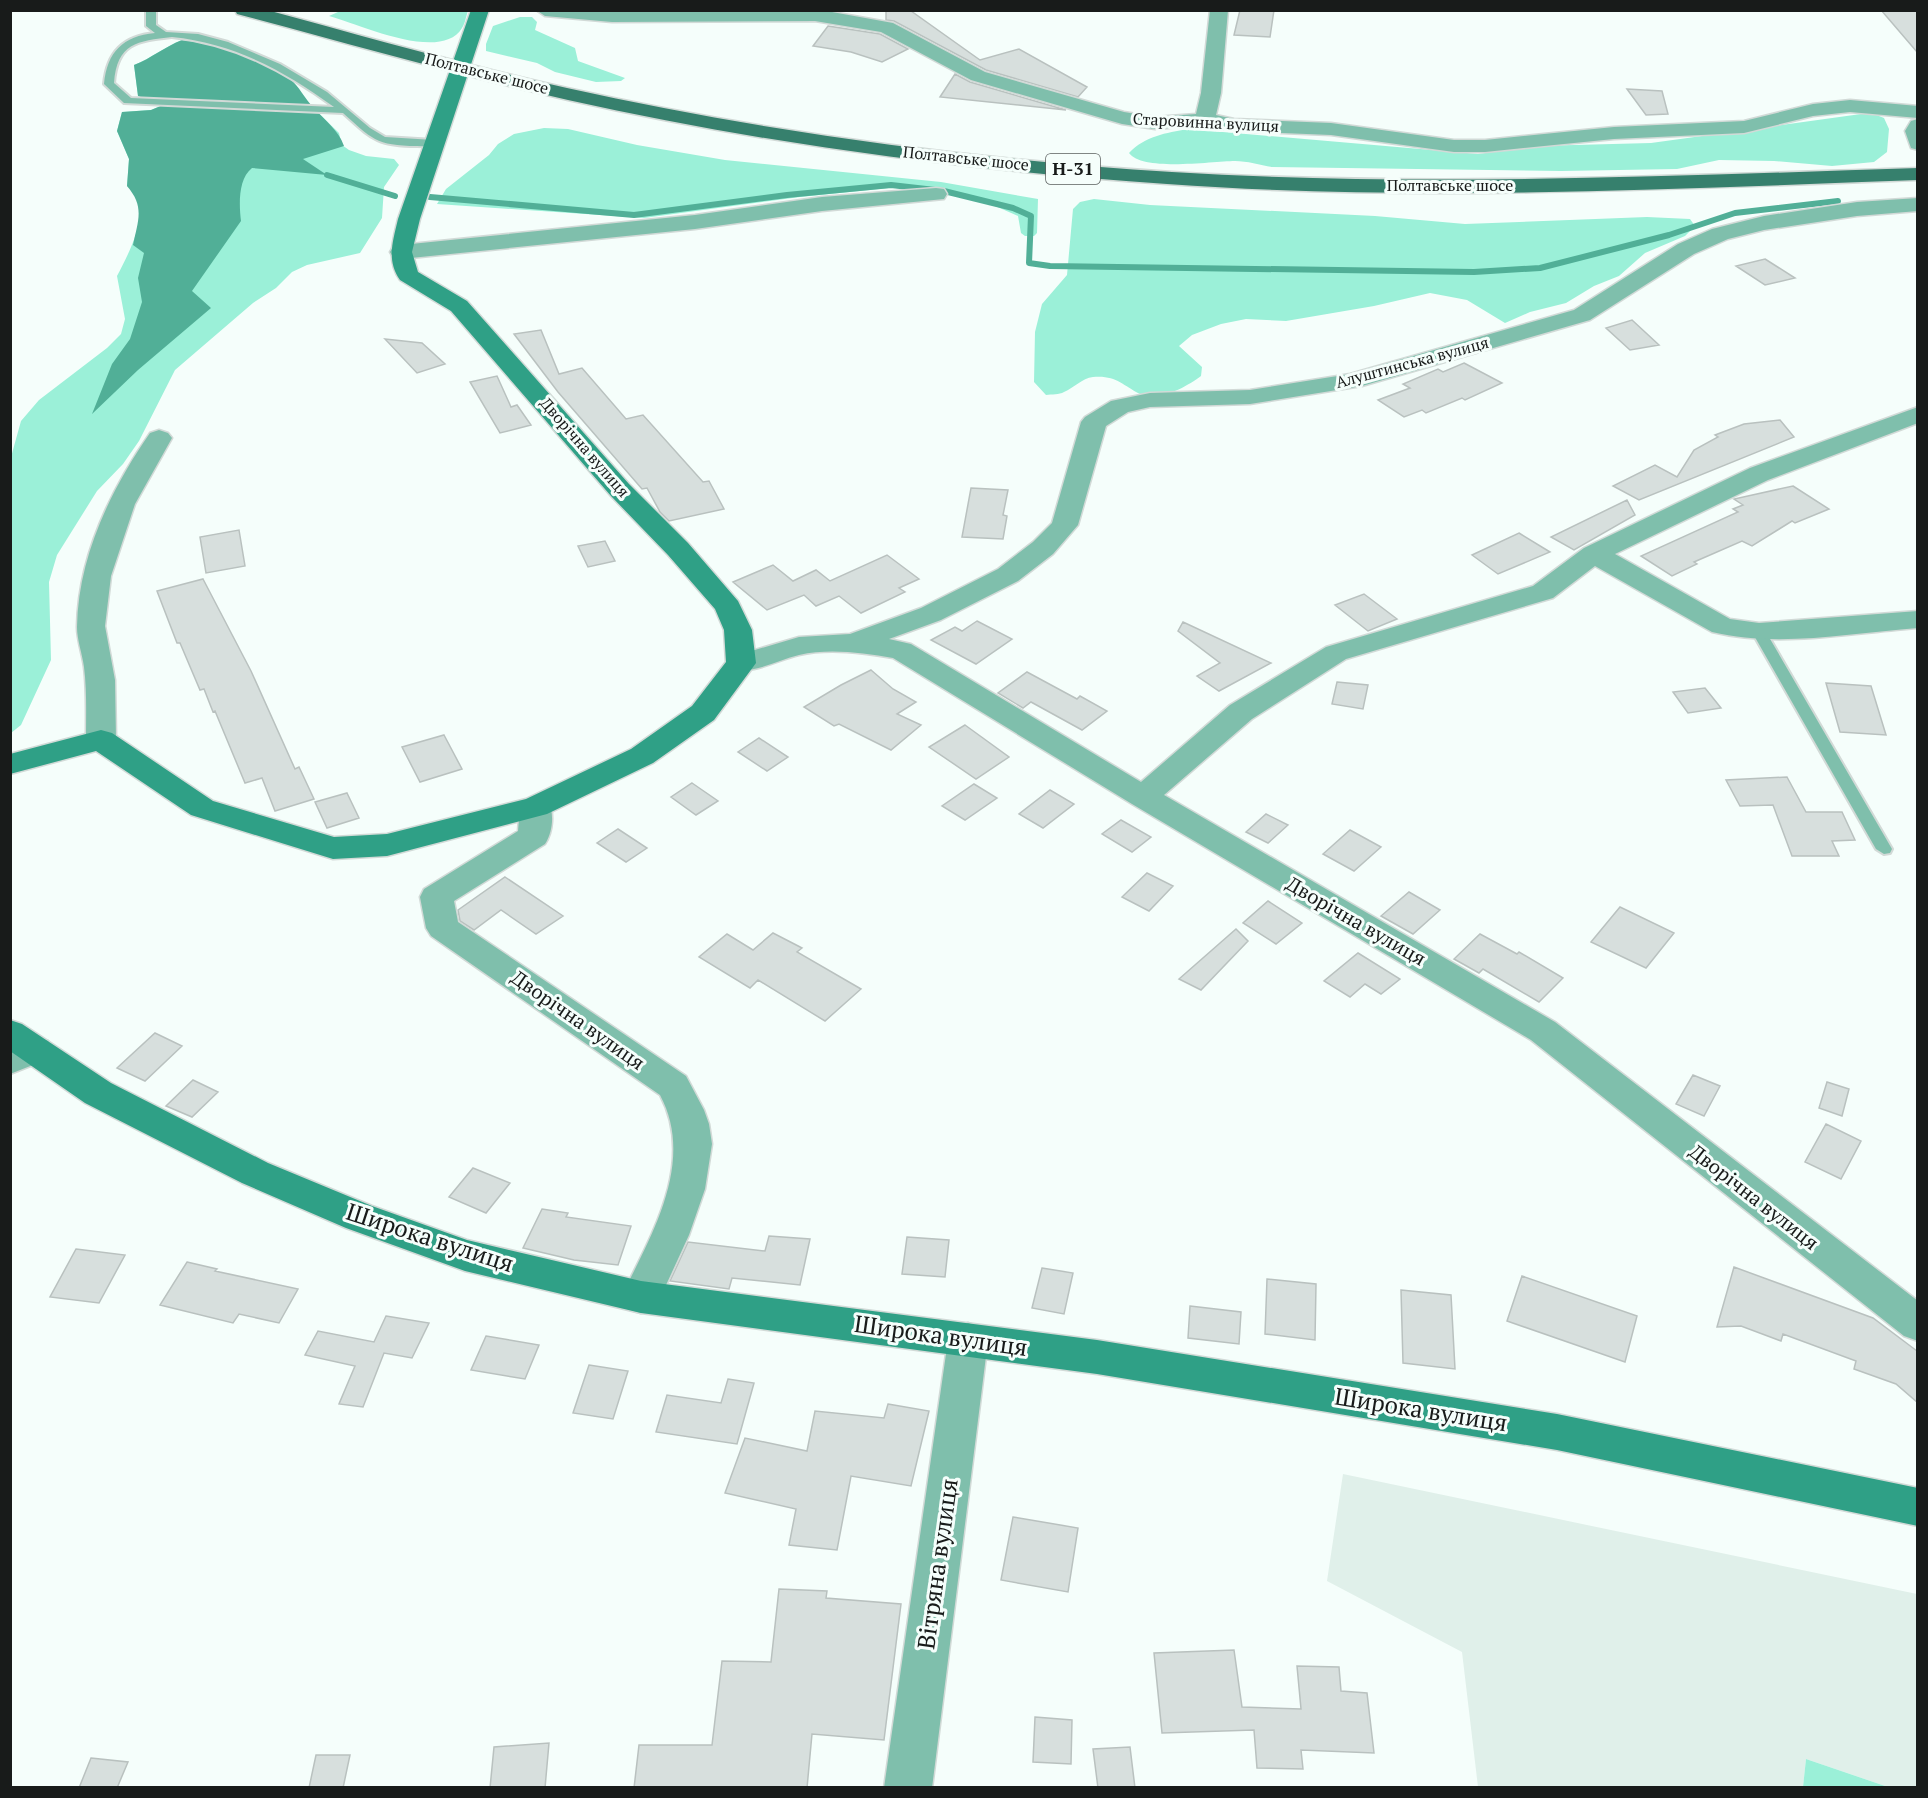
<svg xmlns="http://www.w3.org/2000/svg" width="1928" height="1798" font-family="'PT Serif',serif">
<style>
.built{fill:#e0f0ea}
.green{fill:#9bf0d8}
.water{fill:#51af97}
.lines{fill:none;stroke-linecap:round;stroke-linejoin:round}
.stream{stroke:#51af97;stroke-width:6}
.building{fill:#d7dfdd;stroke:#b9c1bf;stroke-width:1.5}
.lane-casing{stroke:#d2dad7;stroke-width:4}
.street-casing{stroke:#d2dad7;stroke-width:3}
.secondary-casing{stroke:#d2dad7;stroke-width:3}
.primary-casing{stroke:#d2dad7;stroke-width:3}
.lane{fill:#7fbfac;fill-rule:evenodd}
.street{fill:#7fbfac;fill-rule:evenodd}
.secondary{fill:#2fa086;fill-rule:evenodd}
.primary{fill:#36806d;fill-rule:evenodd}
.labels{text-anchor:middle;stroke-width:6;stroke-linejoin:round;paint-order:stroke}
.far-street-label{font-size:16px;fill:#181b1a;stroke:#f5fefb}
.shield{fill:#f5fefb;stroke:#5a5f5e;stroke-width:1.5}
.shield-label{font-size:18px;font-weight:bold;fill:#181b1a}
.street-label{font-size:20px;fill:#181b1a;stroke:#f5fefb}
.near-street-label{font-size:24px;fill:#181b1a;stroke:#f5fefb}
</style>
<rect width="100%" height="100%" fill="#f5fefb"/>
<path class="built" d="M1343 1474 1917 1594V1787H1888L1806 1759 1803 1787H1478L1462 1652 1327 1581Z"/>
<path class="green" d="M334 10H468V11C466 16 465 24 462 28 441 63 359 24 329 16L338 12Z
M520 17H532L537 22 535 30 575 48 578 61 625 78 621 81 596 82 555 72 537 63 486 51V44L493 26Z
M182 40 208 44 298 93 339 133 342 145 349 150 366 156 394 159 399 165 384 187 382 218 360 253 307 265 292 272 276 288 253 303 175 370 139 441 123 464 97 491 57 555 49 582 51 660 21 725 11 733V457L21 421 39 400 107 348 121 334 125 319 117 276C127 257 145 223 139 201 137 195 132 191 127 186L129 159 117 131 122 112 151 110 163 105 138 96 134 65C152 58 164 47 182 40Z
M1861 114H1874L1884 118 1889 129 1887 152 1874 162 1832 166 1774 161 1719 160 1677 169 1561 171 1272 167C1260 165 1247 161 1235 161 1213 161 1143 172 1129 153 1145 136 1166 133 1188 129L1478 154 1536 146 1651 143Z
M544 128 568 129 637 145 725 160 941 182 1038 199 1037 233 1034 236H1025L1021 233 1018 216 993 205 949 194 899 187 800 197 644 218 437 204 446 189 489 155 498 144 514 134Z
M1094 199 1150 205 1375 216 1465 224 1647 217 1690 219 1695 226 1685 236 1645 253 1619 276 1594 286 1566 303 1530 312 1505 323 1467 300 1430 293 1374 306 1286 321 1246 319 1221 324 1192 335 1179 346 1202 367 1201 376C1186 387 1160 402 1140 394 1122 385 1116 375 1093 377 1082 378 1074 388 1064 392 1059 395 1052 394 1046 395L1034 382 1035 332 1042 304 1067 275 1073 209 1080 202Z
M1806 1759 1888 1787H1803Z"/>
<path class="water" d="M182 40C218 45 260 55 290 79 299 86 305 99 313 107 325 121 338 129 344 146L303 159 327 175 252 168C238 179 239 205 241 221L192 291 211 308 138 370 92 414 112 364 130 339 142 302 138 278 144 253 133 245C138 220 145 207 127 186L129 159 117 131 122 112 151 110 163 105 138 96 134 65C152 58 164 47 182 40Z"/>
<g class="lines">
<path class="stream" d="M327 175 395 196
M430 197 634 215 787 195 891 185 944 191 1013 208 1031 216 1029 263 1050 266 1474 272 1540 268 1669 235 1735 213 1838 201"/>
</g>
<path class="building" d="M1240 10H1274L1270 37 1234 35Z
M1881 10H1917V52Z
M886 11H911L980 60 1019 49 1087 87 1078 97 986 70 894 21 886 20Z
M828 26 880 34 908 49 882 62 851 52 813 46Z
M955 74 970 82 1066 110 940 97Z
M1627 89 1662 91 1668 114 1646 115Z
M1765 259 1795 278 1765 285 1736 266Z
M1632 320 1659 345 1630 350 1606 328Z
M541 330 559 374 582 368 626 419 643 415 703 482 709 481 724 509 669 521 660 512 647 488 642 489 558 392 514 334Z
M385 339 422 343 445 364 417 373Z
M1464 363 1502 383 1465 400 1462 398 1426 413 1422 410 1404 417 1378 400 1410 388 1403 384 1438 369 1443 372Z
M497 376 511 407 517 405 531 425 500 433 470 382Z
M1780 420 1794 437 1639 500 1613 486 1655 465 1677 477 1694 450 1718 437 1715 435 1744 424Z
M1793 486 1829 509 1795 523 1792 521 1752 546 1742 541 1694 562 1697 564 1672 576 1641 556 1738 512 1733 509 1743 505 1734 499Z
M971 488 1008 490 1003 515 1007 516 1003 539 962 537Z
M1627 500 1635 515 1574 550 1551 537Z
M239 530 245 566 206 573 200 537Z
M1519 533 1550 552 1498 574 1472 555Z
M605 541 615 561 588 567 578 546Z
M887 555 919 579 899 588 905 592 861 613 839 596 816 606 804 595 767 610 733 582 773 565 793 581 816 570 830 581Z
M203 579 251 671 295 769 299 767 314 799 275 811 262 778 245 783 215 711 213 712 204 689 200 690 180 643H177L157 591Z
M1364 594 1397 619 1368 631 1335 605Z
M977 621 1012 639 976 664 931 640 955 627 962 631Z
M1183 622 1271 663 1219 691 1197 676 1220 663 1178 631Z
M871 670 893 689 916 702 897 714 921 725 891 750 839 724 834 726 804 707 841 685Z
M1027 672 1077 699 1080 696 1107 711 1082 730 1031 702 1023 708 998 693Z
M1337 682 1368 685 1363 709 1332 704Z
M1826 683 1871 686 1886 735 1840 732Z
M1705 688 1721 708 1688 713 1673 692Z
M965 725 1009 757 976 779 929 747Z
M444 735 462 769 420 782 402 747Z
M759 738 788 757 767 771 738 752Z
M1787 777 1806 812H1842L1855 840 1832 841 1839 856H1792L1773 805 1740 806 1726 780Z
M692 783 718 801 696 815 671 797Z
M974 784 997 798 965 820 942 806Z
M1050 790 1074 804 1043 828 1019 814Z
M347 793 359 818 327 828 315 802Z
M1266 814 1288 825 1268 843 1246 832Z
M1121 820 1151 837 1132 852 1102 834Z
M618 829 647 848 626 862 597 843Z
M1350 830 1381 847 1354 871 1323 854Z
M1147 873 1173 886 1149 911 1122 897Z
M505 877 563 916 536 934 501 910 474 930 460 921 458 910Z
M1409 892 1440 910 1413 934 1381 916Z
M1268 901 1302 923 1276 944 1243 923Z
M1620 907 1674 933 1646 968 1591 942Z
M1236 929 1248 941 1201 990 1179 979Z
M773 933 802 948 797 952 861 989 825 1021 758 980 750 988 699 957 727 934 753 950Z
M1480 934 1517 954 1519 952 1563 978 1539 1002 1483 969 1479 973 1454 959Z
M1358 953 1400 979 1381 994 1365 984 1350 997 1324 981Z
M155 1033 182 1046 145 1081 117 1068Z
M1693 1075 1720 1086 1704 1116 1676 1104Z
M193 1080 218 1092 192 1117 166 1106Z
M1827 1082 1849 1089 1842 1116 1819 1108Z
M1826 1124 1861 1141 1841 1179 1805 1162Z
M473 1168 510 1183 486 1213 449 1197Z
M542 1209 568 1213 566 1217 631 1226 618 1265 574 1260 523 1248Z
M769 1236 810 1239 800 1285 732 1278 729 1289 670 1281 688 1242 765 1251Z
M907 1237 949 1240 945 1277 902 1274Z
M76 1249 125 1255 99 1303 50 1297Z
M187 1262 217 1269 215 1271 298 1289 279 1323 239 1314 233 1323 160 1305Z
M1734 1267 1873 1318 1917 1351V1402L1896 1384 1854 1369 1856 1361 1783 1334 1781 1341 1741 1326 1717 1327Z
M1042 1268 1073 1273 1064 1314 1032 1308Z
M1522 1276 1637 1316 1625 1362 1507 1321Z
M1267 1279 1316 1284 1315 1340 1265 1334Z
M1401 1290 1451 1295 1455 1369 1403 1363Z
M1190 1306 1241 1312 1239 1344 1188 1338Z
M386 1316 429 1323 412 1358 384 1353 363 1407 339 1404 355 1366 305 1355 318 1331 374 1342Z
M486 1336 539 1345 525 1379 471 1370Z
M589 1365 628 1371 613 1419 573 1413Z
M728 1379 754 1383 737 1444 656 1432 667 1395 721 1403Z
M888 1404 929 1411 911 1486 851 1476 837 1550 789 1545 796 1509 725 1493 745 1438 807 1451 815 1411 884 1418Z
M1013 1517 1078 1528 1068 1592 1001 1580Z
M779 1589 827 1591 826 1598 901 1604 884 1740 812 1734 807 1788H634L639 1745H712L722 1661 771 1662Z
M1234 1650 1242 1707 1301 1709 1297 1666 1339 1667 1341 1691 1367 1693 1374 1753 1301 1750 1303 1769 1257 1768 1254 1730 1162 1733 1154 1653Z
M1035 1717 1072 1720 1071 1764 1033 1762Z
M549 1743 545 1788H490L494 1747Z
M1130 1747 1135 1788H1098L1093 1749Z
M316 1755H350L343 1788H309Z
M91 1758 128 1762 117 1788H79Z"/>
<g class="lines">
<defs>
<path id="lane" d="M146 10H156V25L166 32 198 34 228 42 280 64 327 92 370 128 385 137 434 140 439 143C433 148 425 146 417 146 376 146 371 138 343 113L124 103 104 84C107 52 123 36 155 33L146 26ZM172 37C233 43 285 71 334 107L131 98 114 83C117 43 137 41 172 37Z
M1759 628 1766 632 1892 849 1890 853 1884 854 1876 849 1752 632Z"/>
<path id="street" d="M536 10H821L893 23 985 72 1124 112 1155 117 1196 114 1201 93 1210 10H1228L1221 93 1216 115 1234 119 1331 123 1454 140H1485L1614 127 1744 121 1813 104 1850 100 1918 106V118L1850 112 1813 116 1744 133 1614 139 1485 152H1454L1331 135 1234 131 1205 125 1155 129 1122 124 971 80 881 32 815 21 612 22 545 16Z
M1918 119V150L1911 148 1905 131 1911 121Z
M936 188 944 189 947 194 944 199 822 211 695 229 401 259 393 257 390 252 393 247 401 245 695 215 822 197Z
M1918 198V211L1857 216 1764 230 1728 239 1694 254 1590 320 1362 386 1250 404 1150 407 1128 412 1106 426 1078 525 1053 554 1018 581 941 620 889 639 911 644 1141 782 1230 705 1326 647 1533 586 1584 548 1750 468 1918 407V423L1768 480 1615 554 1730 619 1759 623 1918 611V628C1850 633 1778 648 1712 632L1595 566 1553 598 1346 659 1252 719 1164 795 1555 1022 1918 1301V1341L1904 1336 1531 1040 1132 804 893 658C863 653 830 648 799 655 777 660 753 675 731 669L726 663 731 657 799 637 850 634 921 608 998 569 1033 542 1052 523 1081 422 1085 417 1111 401 1150 393 1250 390 1350 374 1574 310 1678 244 1712 229 1764 216 1857 202Z
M159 430 168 433 172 438 135 504 111 576 105 626 115 680 116 740 112 747 101 750 90 747 86 740C86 716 87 691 84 667 82 653 77 640 77 627 78 557 111 489 150 433Z
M536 797 547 800C555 811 553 832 545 844L454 901 458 922 686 1076 704 1110 709 1124 712 1144 705 1189 689 1235 655 1309 641 1313 627 1309 621 1297C651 1236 696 1162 660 1095L431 936 426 928 420 897 424 889 518 831 520 807 525 800Z
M35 1037 48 1041 53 1050 48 1059 10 1074V1046Z
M968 1323 982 1328 988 1340 932 1788H884L948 1340 954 1328Z"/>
<path id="secondary" d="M471 10H489L420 219 412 252 418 272 467 301 629 484 688 543 738 601 752 630 756 663 714 720 653 763 547 814 387 856 333 859 191 815 96 751 10 774V754L101 730 112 733 213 801 334 837 387 834 526 799 631 749 692 706 726 662 724 630 715 609 668 555 611 496 451 311 400 280C386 260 393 241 398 219Z
M10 1020 22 1024 111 1083 268 1163 372 1206 467 1240 641 1281 1097 1340 1557 1414 1918 1488V1526L1557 1450 1097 1374 641 1313 465 1271 346 1228 242 1183 85 1103 10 1051Z"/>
<path id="primary" d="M235 10H267C367 37 467 66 567 88 765 132 970 159 1172 172 1421 187 1669 176 1918 168V180C1668 189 1417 202 1167 184 966 170 764 144 568 100 457 75 347 43 237 14Z"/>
</defs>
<use href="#lane" class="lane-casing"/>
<use href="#street" class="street-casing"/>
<use href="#secondary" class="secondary-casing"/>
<use href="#primary" class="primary-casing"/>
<use href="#lane" class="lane"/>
<use href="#street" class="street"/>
<use href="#secondary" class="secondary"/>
<use href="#primary" class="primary"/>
</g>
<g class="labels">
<g class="far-street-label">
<text transform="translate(487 73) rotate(14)" y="6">Полтавське шосе</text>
<text transform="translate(1206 122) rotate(3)" y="6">Старовинна вулиця</text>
<text transform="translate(966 158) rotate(6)" y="6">Полтавське шосе</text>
<text x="1450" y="191">Полтавське шосе</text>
<text transform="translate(1412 362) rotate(-15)" y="6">Алуштинська вулиця</text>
<text transform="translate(585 447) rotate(49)" y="6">Дворічна вулиця</text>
</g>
<rect class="shield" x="1046" y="154" width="54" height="30" rx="4.5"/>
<g class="shield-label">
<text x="1073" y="175">Н-31</text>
</g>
<g class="street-label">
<text transform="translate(1356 921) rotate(30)" y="7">Дворічна вулиця</text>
<text transform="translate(578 1020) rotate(35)" y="7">Дворічна вулиця</text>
<text transform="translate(1754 1197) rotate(38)" y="7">Дворічна вулиця</text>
</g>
<g class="near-street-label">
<text transform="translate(430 1238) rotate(18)" y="8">Широка вулиця</text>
<text transform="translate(941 1336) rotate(8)" y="8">Широка вулиця</text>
<text transform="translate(1421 1410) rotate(9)" y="8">Широка вулиця</text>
<text transform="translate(938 1564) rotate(-82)" y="8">Вітряна вулиця</text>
</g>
</g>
<rect width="1928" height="1798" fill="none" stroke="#181b1a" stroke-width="24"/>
</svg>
